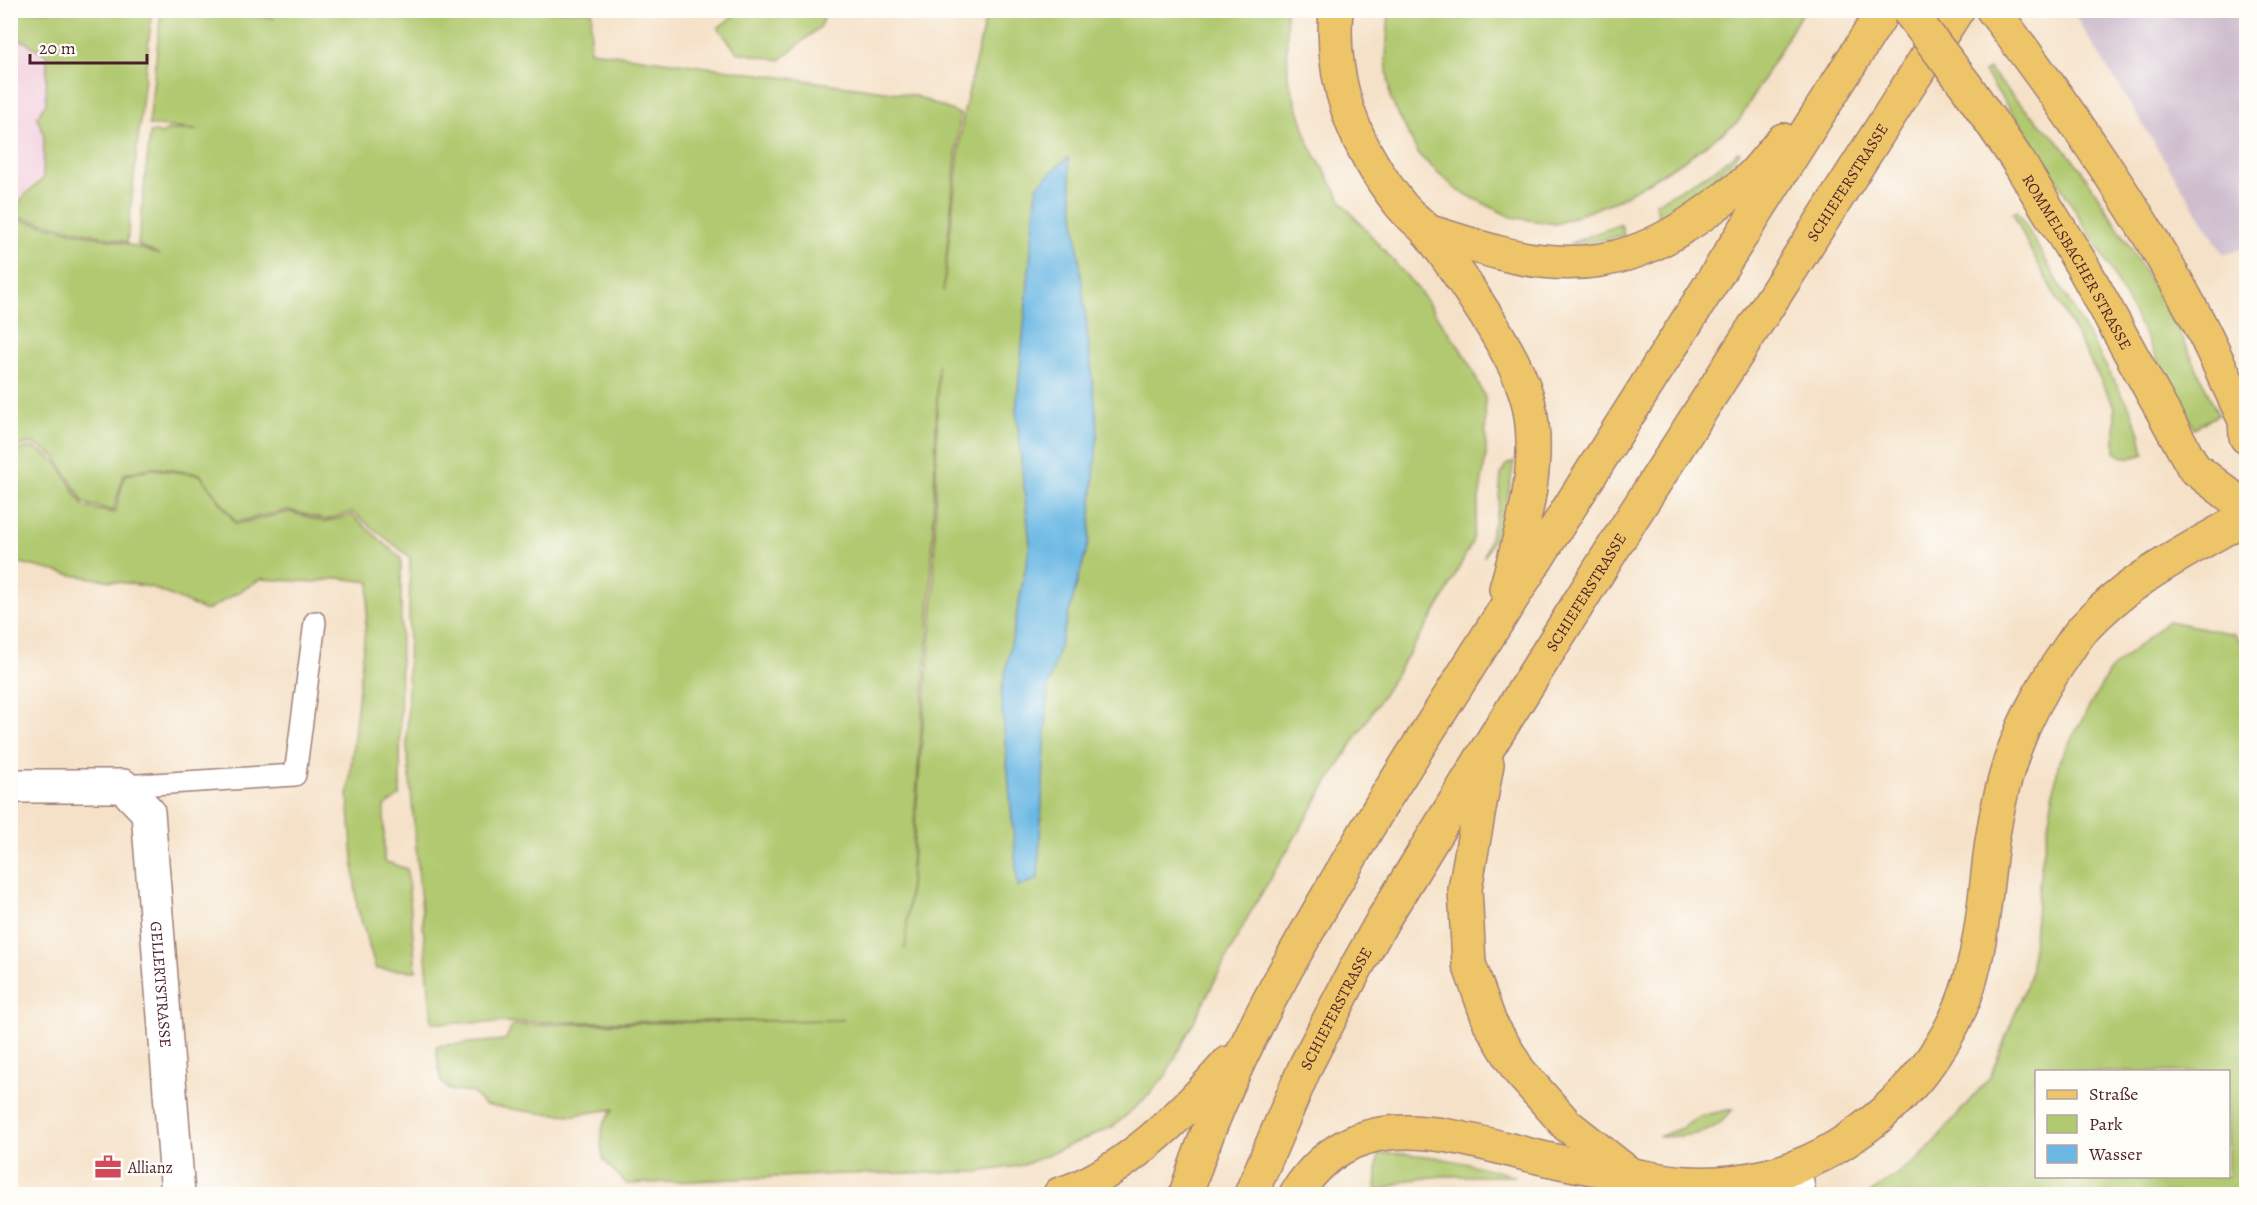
<svg xmlns="http://www.w3.org/2000/svg" width="2257" height="1205" font-family="Alegreya,serif">
<style>
.built{fill:#f3cfdf}
.industrial{fill:#cfbdce}
.green{fill:#b1c96f;stroke:#7e744d;stroke-width:1.5;fill-rule:evenodd}
.water{fill:#6bb8e4;stroke:#5a6c88;stroke-width:1.5}
.lines{fill:none;stroke-linecap:round;stroke-linejoin:round}
.lane-casing{stroke:#a08079;stroke-width:24}
.street-casing{stroke:#a08079;stroke-width:36}
.primary-casing{stroke:#a08079;stroke-width:36}
.lane{stroke:#fff;stroke-width:21}
.street{stroke:#fff;stroke-width:33}
.primary{stroke:#eec469;stroke-width:33}
.primary-bridge-casing{stroke:#a08079;stroke-width:36;stroke-linecap:butt}
.primary-bridge{stroke:#eec469;stroke-width:33}
.labels{text-anchor:middle;stroke-width:5;stroke-linejoin:round;paint-order:stroke}
.street-label{font-size:16px;fill:#4a1f2b;stroke:#fdfcf7}
.poi-label{font-size:16px;fill:#4a1f2b;stroke:#fdfcf7;text-anchor:start}
</style>
<rect width="100%" height="100%" fill="#fdfcf7"/>
<filter id="ink" filterUnits="userSpaceOnUse"><feTurbulence type="fractalNoise" baseFrequency=".0167" numOctaves="2"/><feDisplacementMap in="SourceGraphic" scale="12" xChannelSelector="R" yChannelSelector="G"/><feConvolveMatrix kernelMatrix="1 2 1 2 8 2 1 2 1" color-interpolation-filters="sRGB"/></filter>
<filter id="wash" filterUnits="userSpaceOnUse"><feTurbulence type="fractalNoise" baseFrequency=".008" numOctaves="4" result="noise"/><feDisplacementMap in="SourceGraphic" scale="24" xChannelSelector="R" yChannelSelector="G"/><feGaussianBlur stdDeviation="1.35" result="paint"/><feColorMatrix in="noise" values="0 0 0 0 0 0 0 0 0 0 0 0 0 0 0 0 0 1.4 0 .05"/><feComposite in="paint" operator="in"/></filter>
<g filter="url(#wash)">
<rect width="100%" height="100%" fill="#f5e1c7"/>
<path class="built" d="M10 11H75L42 176 24 193 14 206V216L10 215Z"/>
<path class="industrial" d="M2072 11H2246V247L2224 255Z"/>
<path class="green" d="M1286 10 1288 79 1310 146 1344 205 1418 289 1466 357 1485 398 1486 456 1472 542 1443 600 1326 785 1250 913 1166 1075 1150 1094 1114 1126 1024 1165 978 1172 843 1174 627 1184 604 1161 601 1146 603 1124 614 1109 574 1115 539 1113 484 1105 473 1093 449 1090 441 1081 436 1046 505 1040 513 1025 844 1020 432 1023 407 747 410 557 352 512 326 520 289 510 236 522 200 474 152 467 124 474 113 511 84 503 56 457 34 443 11 447V218L127 244 160 255 138 245 150 133 156 132 161 134 169 130H197L149 125 161 11H203L275 18 220 11H592L590 51 913 95 960 114 943 292 963 116 987 11ZM938 365 934 590 905 950 931 590Z
M1389 10H1803V11L1738 122 1686 159 1618 200 1556 224 1511 217 1457 190 1419 155 1390 98 1386 59Z
M10 11H152L127 242 17 217C15 197 31 192 43 178L44 136 37 117 46 103 47 55 13 35 11 30Z
M740 11V10L826 11 821 26 780 60 737 52 718 28Z
M1989 69 2014 98 2058 141 2080 168 2127 242 2180 332 2218 415 2194 428 2102 254 2045 161 1984 72Z
M1738 151 1740 152C1715 180 1690 199 1659 221L1656 203 1713 171Z
M2017 210 2132 412 2140 434 2144 454C2133 458 2124 460 2115 452V407L2028 245 2013 213Z
M1621 224 1624 236 1584 243 1568 244Z
M34 447 56 461 84 507 115 513 125 475 153 469 200 475 236 524 290 512 325 522 352 515 401 558 400 795 384 807V861L407 869 416 971 376 969 357 907 348 796 370 582 339 578 314 582 261 579 206 611 151 587 72 575 11 561V451Z
M1514 461C1508 500 1504 523 1484 557L1498 509 1501 475 1506 465Z
M2168 621 2234 634 2246 650V1194H1869L1920 1158 1990 1077 2030 976 2041 867 2059 761 2110 670ZM2036 1072H2228V1176H2036Z
M1733 1109C1711 1138 1692 1135 1658 1137L1682 1128 1700 1116Z
M1389 1153C1432 1154 1473 1164 1514 1176H1442L1408 1180 1376 1192 1378 1155Z"/>
<path class="water" d="M1068 157 1098 429 1089 541 1048 687 1038 879 1018 887 1001 695 1030 545 1016 411 1037 186Z"/>
</g>
<g filter="url(#ink)">
<g class="lines">
<defs>
<path id="lane" d="M123 786 295 775 315 622"/>
<g id="street">
<path id="s1" d="M10 786H123L148 812 178 1194"/>
<path d="M1794 1168 1799 1194"/>
</g>
<g id="primary">
<path d="M1336 10C1330 82 1355 148 1400 204 1408 215 1420 222 1429 233 1452 263 1473 295 1493 327 1507 351 1523 378 1529 405 1542 466 1522 530 1506 589"/>
<path d="M1993 10C2068 109 2140 212 2198 321 2215 354 2229 387 2245 420L2246 437"/>
<path id="s2" d="M2018 161 2083 267 2194 468 2246 508"/>
<path d="M1427 231C1465 242 1503 257 1542 261 1611 269 1660 247 1714 206 1725 198 1737 190 1747 181 1760 169 1771 153 1783 140"/>
<path d="M1487 764 1465 889 1469 964 1490 1023 1519 1071 1567 1125 1628 1173"/>
<path d="M1060 1194C1122 1175 1186 1111 1228 1063"/>
<path d="M1186 1194C1230 1054 1309 928 1383 802L1884 10"/>
<path id="s3" d="M1251 1194 1306 1065 1356 968 1384 918 1491 743 1632 518 1957 10"/>
<path d="M1296 1194C1356 1099 1450 1136 1538 1157 1567 1164 1596 1169 1626 1174 1646 1177 1666 1182 1687 1183 1740 1186 1793 1174 1838 1146 1900 1108 1952 1048 1971 977 1983 933 1986 886 1992 841 2002 774 2021 719 2059 663 2067 652 2074 639 2083 629 2128 579 2189 550 2246 517"/>
</g>
</defs>
<use href="#lane" class="lane-casing"/>
<use href="#street" class="street-casing"/>
<use href="#primary" class="primary-casing"/>
<use href="#lane" class="lane"/>
<use href="#street" class="street"/>
<use href="#primary" class="primary"/>
<defs>
<path id="primary-bridge" d="M1908 10 1967 87 2018 161"/>
</defs>
<use href="#primary-bridge" class="primary-bridge-casing"/>
<use href="#primary-bridge" class="primary-bridge"/>
</g>
</g>
<defs>
<symbol id="office-bare" viewBox="-9 -9 18 18"><path d="M-6-3h4V-5.5h4V-3h4V5H-6ZM-1-4.5V-3h2v-1.5ZM-6 0V1H6V0Z" fill="#d1495b" stroke="#fdfcf7" stroke-width="2.5" paint-order="stroke"/></symbol>
</defs>
<g fill-rule="evenodd">
<use href="#office-bare" x="89" y="1148" width="38" height="38"/>
</g>
<g class="labels">
<g class="street-label">
<text dy="6" stroke="none"><textPath href="#s3" startOffset="1176">SCHIEFERSTRASSE</textPath></text>
<text dy="6" stroke="none"><textPath href="#s2" startOffset="117">ROMMELSBACHER STRASSE</textPath></text>
<text dy="6" stroke="none"><textPath href="#s3" startOffset="690">SCHIEFERSTRASSE</textPath></text>
<text dy="6" stroke="none"><textPath href="#s1" startOffset="322">GELLERTSTRASSE</textPath></text>
<text dy="6" stroke="none"><textPath href="#s3" startOffset="204">SCHIEFERSTRASSE</textPath></text>
</g>
<g class="poi-label">
<text x="128" y="1173">Allianz</text>
</g>
</g>
<rect width="2257" height="1205" fill="none" stroke="#fdfcf7" stroke-width="36"/>
<rect x="2035" y="1070" width="195" height="108" fill="#fdfcf7" stroke="#b5a4a5" stroke-width="1.5"/>
<rect x="2047" y="1090" width="30" height="9" fill="#eec469" stroke="#b5a4a5" stroke-width="1.5"/>
<text x="2089" y="1100" font-size="18" fill="#4a1f2b">Straße</text>
<rect x="2047" y="1115" width="30" height="18" fill="#b1c96f" stroke="#b5a4a5" stroke-width="1.5"/>
<text x="2089" y="1130" font-size="18" fill="#4a1f2b">Park</text>
<rect x="2047" y="1145" width="30" height="18" fill="#6bb8e4" stroke="#b5a4a5" stroke-width="1.5"/>
<text x="2089" y="1160" font-size="18" fill="#4a1f2b">Wasser</text>
<path d="M30 54v9h117v-9" fill="none" stroke="#4a1f2b" stroke-width="3"/>
<text x="39" y="54" font-size="18" fill="#4a1f2b" stroke="#fdfcf7" stroke-width="4.5" paint-order="stroke">20 m</text>
</svg>
